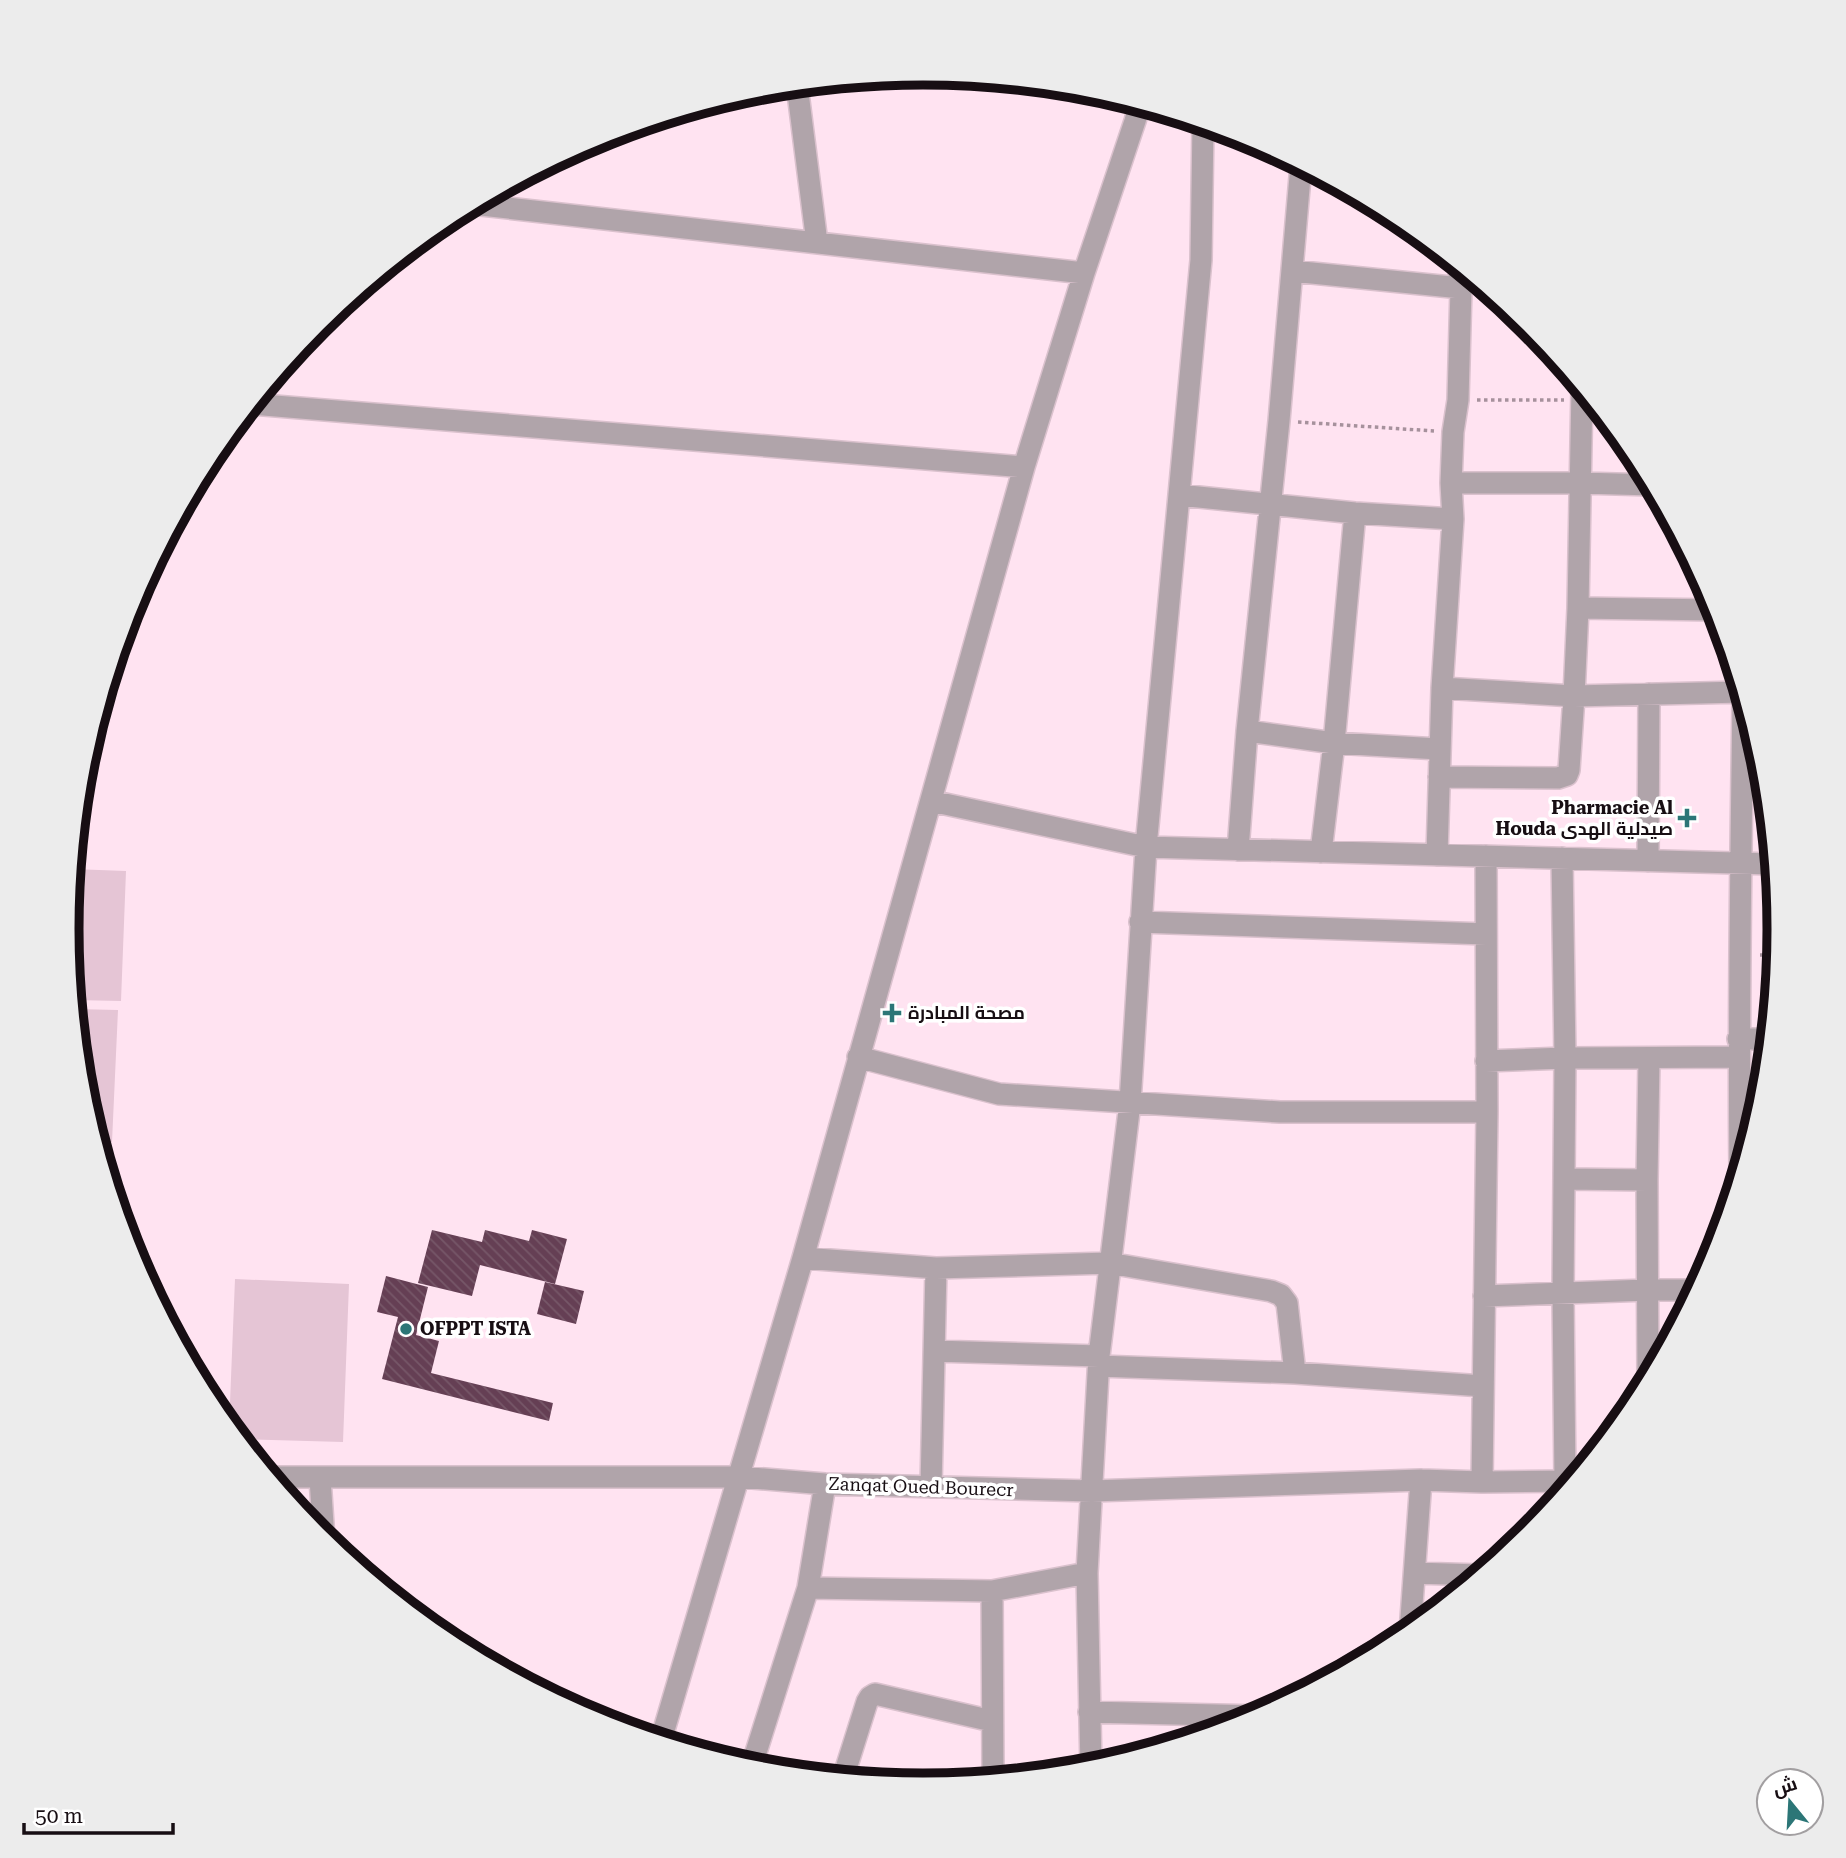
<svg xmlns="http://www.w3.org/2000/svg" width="1846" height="1858" font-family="'Roboto Serif',Cairo,serif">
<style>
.grass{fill:#e5c5d5}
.building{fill:url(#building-back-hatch)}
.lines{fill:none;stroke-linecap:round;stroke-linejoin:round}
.minor-casing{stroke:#dac1cd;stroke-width:24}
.path{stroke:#a6919c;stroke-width:3.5;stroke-dasharray:3.5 3.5;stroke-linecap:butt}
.minor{stroke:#b0a4aa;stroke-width:21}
.poi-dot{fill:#2c7677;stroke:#fff;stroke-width:2.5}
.labels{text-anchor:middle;stroke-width:7;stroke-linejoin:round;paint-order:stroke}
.poi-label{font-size:18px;font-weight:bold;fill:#170e13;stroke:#fff;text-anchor:start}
.street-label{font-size:18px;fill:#170e13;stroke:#fff}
.rim{fill:none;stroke:#170e13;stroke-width:9}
</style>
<defs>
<pattern id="building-back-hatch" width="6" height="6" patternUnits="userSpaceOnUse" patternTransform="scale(1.75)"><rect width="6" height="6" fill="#653f54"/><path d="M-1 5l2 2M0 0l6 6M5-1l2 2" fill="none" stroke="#765768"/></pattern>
</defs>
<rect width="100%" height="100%" fill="#ffe3f1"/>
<path class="grass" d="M72 869 126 871 121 1001 73 1000 67 929Z
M74 1009 118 1010 112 1142H97L83 1096Z
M235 1279 349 1284 343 1442 239 1439 229 1427Z"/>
<path class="building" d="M432 1230 482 1242 485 1230 529 1241 532 1230 567 1239 555 1284 480 1265 472 1296 418 1283Z
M386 1276 428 1287 416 1335 439 1341 431 1373 553 1403 549 1421 382 1379 398 1317 377 1312Z
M545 1282 584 1291 576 1324 537 1314Z"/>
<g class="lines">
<defs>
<path id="minor" d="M797 85 817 243
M472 204 1084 273
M1292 271 1461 288
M251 404 1024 467
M1451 483H1581L1652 485
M1179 495 1355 513 1453 519
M1578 608 1717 610
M1442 688 1574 696 1742 692
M1247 731 1334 743 1439 749
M1439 777 1558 778 1567 775 1569 770 1574 696 1578 608 1582 388
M931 801 1146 847 1773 864
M1238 850 1247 731 1279 421 1301 165
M1321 852 1334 743 1355 513
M1437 855 1442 688 1453 519 1451 483 1453 432 1458 400 1461 288 1458 265
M1562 858 1565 1058 1563 1294 1565 1481
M1648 861 1649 694
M1140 922 1486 934
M1738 1039H1769
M858 1057 999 1094 1280 1112H1487
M1486 1061 1565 1058 1739 1057
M1740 1171C1738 1013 1741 854 1743 696
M1565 1179 1647 1180
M803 1258 936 1268 1109 1263 1271 1291 1281 1295 1287 1303 1295 1373
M1484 1296 1647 1290H1696
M935 1351 1099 1356
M1099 1366 1295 1373 1483 1386
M1648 1382 1647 1180 1649 1059
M270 1477H740L825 1484 1092 1491 1421 1480 1482 1482 1573 1481
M320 1478 324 1540
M1482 1482 1487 1112 1486 856
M931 1487 936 1268
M1415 1573 1480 1575
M808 1588 992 1591 1087 1573
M992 1591 993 1779
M1410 1632 1421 1480
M1089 1712 1259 1716
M661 1740 803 1258 1024 467 1084 273 1135 121 1140 104
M751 1768 808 1588 825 1484
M1091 1769 1087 1573 1099 1356 1130 1103 1146 847 1201 260 1203 123
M843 1778 867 1702 870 1697 875 1694 992 1721"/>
</defs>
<use href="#minor" class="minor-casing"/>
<path class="path" d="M1477 400H1564
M1298 422 1434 431
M1760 955H1777"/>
<use href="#minor" class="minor"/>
</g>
<g class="poi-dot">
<path d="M1683.5 807.5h7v7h7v7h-7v7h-7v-7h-7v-7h7z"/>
<path d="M888.5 1002.5h7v7h7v7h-7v7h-7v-7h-7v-7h7z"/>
<circle cx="406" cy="1329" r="7"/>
</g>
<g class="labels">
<g class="poi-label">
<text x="1673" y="814" text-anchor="end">Pharmacie Al<tspan x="1673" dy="21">Houda صيدلية الهدى</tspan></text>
<text x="908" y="1019">مصحة المبادرة</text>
<text x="420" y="1335">OFPPT ISTA</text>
</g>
<g class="street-label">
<text transform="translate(921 1487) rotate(2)" y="6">Zanqat Oued Bourecr</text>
</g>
</g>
<path d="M0 0H1846V1858H0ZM79 929a844 844 0 1 1 1688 0a844 844 0 1 1-1688 0Z" fill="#ececec" fill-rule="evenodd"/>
<path class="rim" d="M79 929a844 844 0 1 1 1688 0a844 844 0 1 1-1688 0Z"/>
<g transform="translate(1790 1802) rotate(342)"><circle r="33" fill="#ffffff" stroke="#a29fa1" stroke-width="2"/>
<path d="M0-5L12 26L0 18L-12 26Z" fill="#2c7677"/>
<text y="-10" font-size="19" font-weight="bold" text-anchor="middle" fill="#170e13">ش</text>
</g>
<path d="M24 1823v10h149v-10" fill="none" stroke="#170e13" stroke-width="3.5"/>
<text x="35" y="1823" font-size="21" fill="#170e13" stroke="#ffffff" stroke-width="5" paint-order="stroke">50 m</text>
</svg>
